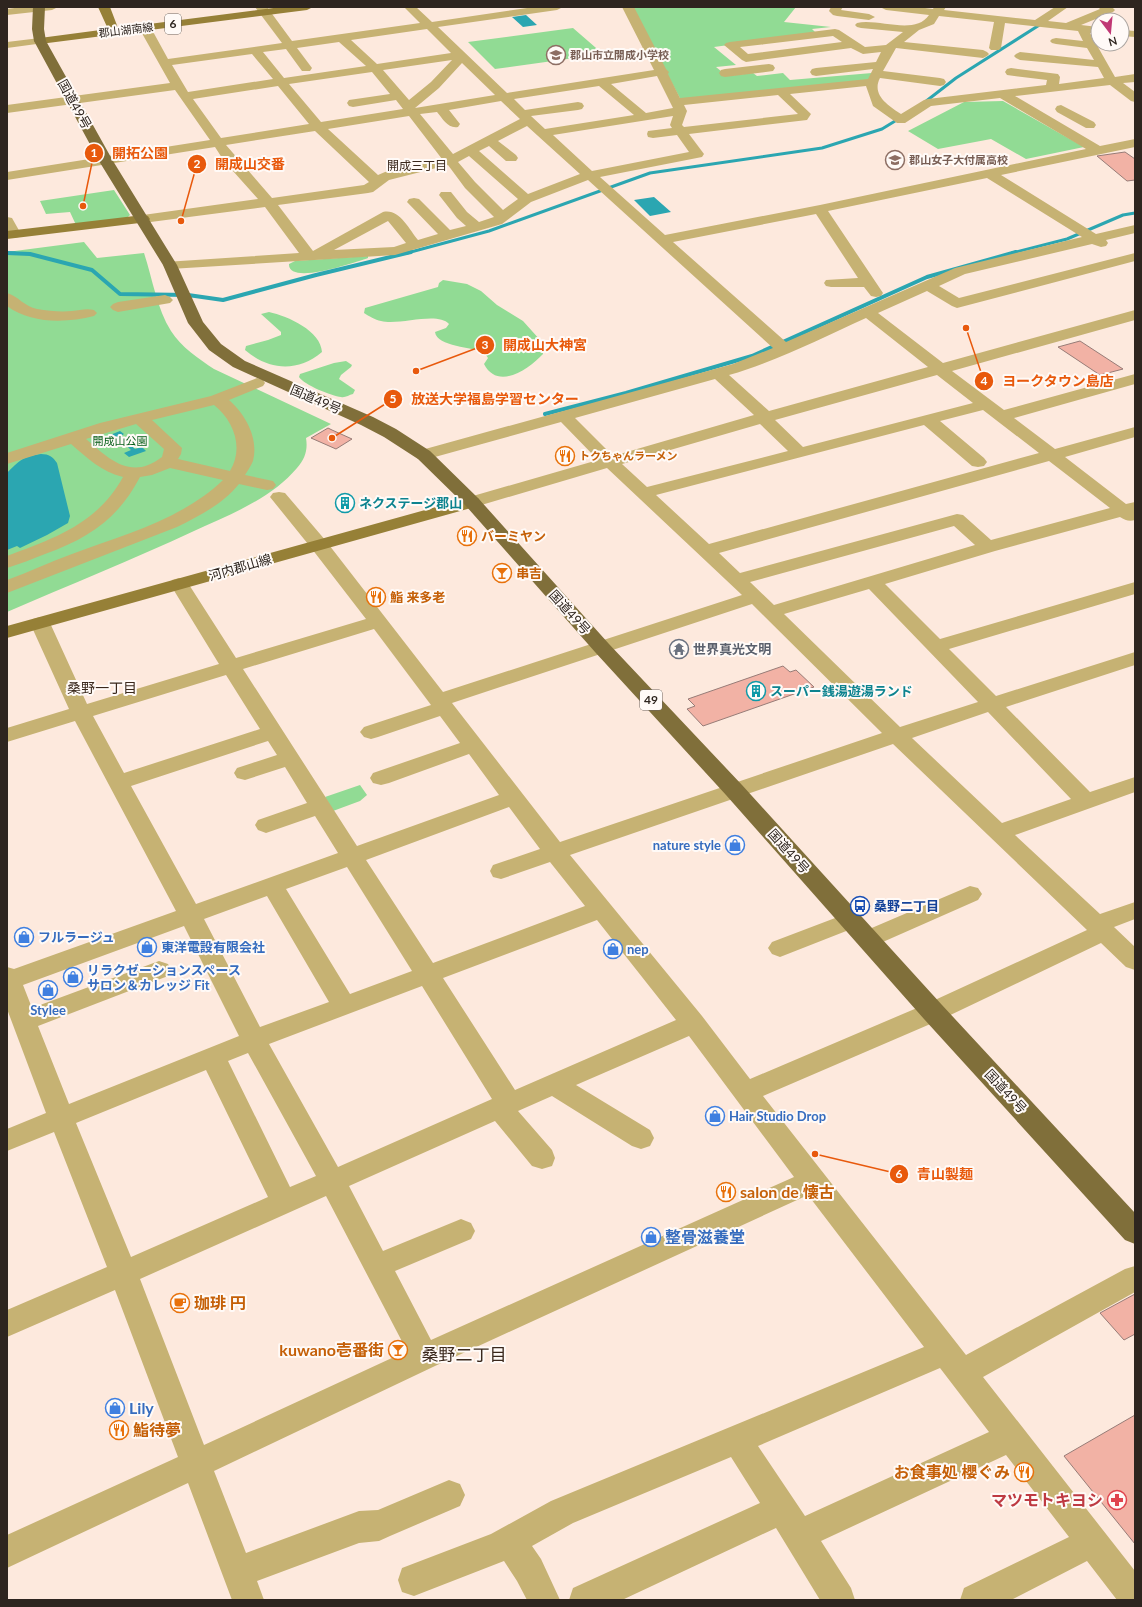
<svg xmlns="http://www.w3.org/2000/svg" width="1142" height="1607" font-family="Lato,'Noto Sans JP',sans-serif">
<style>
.green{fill:#91db94}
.water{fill:#2ba6b1}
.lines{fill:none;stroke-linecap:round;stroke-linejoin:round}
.stream-far1{stroke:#2ba6b1;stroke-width:3}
.stream{stroke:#2ba6b1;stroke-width:4}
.building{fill:#f2b2a5;stroke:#977c77}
.minor{fill:#c6b273;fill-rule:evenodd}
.major{fill:#968037;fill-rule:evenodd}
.highway{fill:#806f3a;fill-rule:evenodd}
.labels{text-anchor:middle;stroke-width:4;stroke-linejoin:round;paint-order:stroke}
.far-street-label{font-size:11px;fill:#2e251f;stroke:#fffaf7}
.far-education-label{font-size:11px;font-weight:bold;fill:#785e54;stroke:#fffaf7;text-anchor:start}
.far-park-label{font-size:11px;fill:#075e19;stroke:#fffaf7}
.far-food-label{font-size:11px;font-weight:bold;fill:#c56008;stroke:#fffaf7;text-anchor:start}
.shield{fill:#fffaf7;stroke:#6d6560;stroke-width:1}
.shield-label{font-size:12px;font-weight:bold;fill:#2e251f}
.far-neighbourhood-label{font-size:12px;fill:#3a281c;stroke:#fffaf7}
.street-label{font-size:13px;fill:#2e251f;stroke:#fffaf7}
.culture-label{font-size:13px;font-weight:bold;fill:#0d838f;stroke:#fffaf7;text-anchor:start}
.food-label{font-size:13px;font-weight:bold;fill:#c56008;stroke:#fffaf7;text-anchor:start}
.worship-label{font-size:13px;font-weight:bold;fill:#5b616d;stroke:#fffaf7;text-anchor:start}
.shop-label{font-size:13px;font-weight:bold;fill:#366cbe;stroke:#fffaf7;text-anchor:start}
.transit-label{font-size:13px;font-weight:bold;fill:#164399;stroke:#fffaf7;text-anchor:start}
.neighbourhood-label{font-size:14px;fill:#3a281c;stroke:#fffaf7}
.near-food-label{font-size:16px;font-weight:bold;fill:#c56008;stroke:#fffaf7;text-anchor:start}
.near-shop-label{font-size:16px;font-weight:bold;fill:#366cbe;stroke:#fffaf7;text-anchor:start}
.near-health-label{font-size:16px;font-weight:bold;fill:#be3a42;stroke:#fffaf7;text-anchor:end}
.near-neighbourhood-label{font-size:17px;fill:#3a281c;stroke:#fffaf7}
.leader{fill:none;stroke:#e8590c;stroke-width:1.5}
.callout-dot{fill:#e8590c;stroke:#fffaf7;stroke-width:1.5}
.mark-label{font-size:12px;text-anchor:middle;font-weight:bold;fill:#fff}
.callout-label{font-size:14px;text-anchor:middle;font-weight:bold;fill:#e8590c;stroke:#fffaf7;stroke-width:4;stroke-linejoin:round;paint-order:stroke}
</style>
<rect width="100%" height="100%" fill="#fde9dd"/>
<path class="green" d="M631 7H796L784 22 831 27 812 29 816 33 714 47 736 65 716 67 727 76 753 73 757 76 783 73 790 80 872 73 868 81 681 100Z
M573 28 603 54 495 69 468 42Z
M1003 101 1084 147 1026 159 991 139 938 149 908 131 964 102Z
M114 190 130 215 126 219 76 225 70 212 46 214 40 201Z
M84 242 97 258 144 253C152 277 157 309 171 331 181 347 199 359 214 369L331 424 306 438C308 450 305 459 297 468 271 499 229 515 194 531 132 560 69 585 7 612V252Z
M368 256V258C356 262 288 286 289 264L295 261Z
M443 280 467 284 481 291 497 305 523 321 541 341 543 354C529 369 498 391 484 364L488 358 484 352C473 347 437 347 435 332L446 328 449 324C437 311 399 326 381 321 375 320 369 316 364 313L365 308 438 287 439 283Z
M269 312C288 316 321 331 322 352 297 373 268 370 245 350L246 346 268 340 281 335V332L261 314Z
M346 361 352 365 351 367 341 375 339 379 355 390 353 394C349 395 345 398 341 397 332 396 304 385 299 377L300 374 334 363Z
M360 785 367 795 360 801 333 811 325 797Z"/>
<path class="water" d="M526 15 537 25 523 27 512 17Z
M654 197 671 212 650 216 634 200Z
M120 431 124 434 121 436 135 449 142 447 146 451 129 457 124 453 131 450 117 437 114 438 110 435Z
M41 454C49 454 53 457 57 463L70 516 68 523 47 535 20 548 17 546 7 550V473C19 461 23 456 41 454Z"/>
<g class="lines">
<path class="stream-far1" d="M925 102 956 78 1041 24
M7 253H15
M407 253 489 231 650 173 822 148 882 129 900 118
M1012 253 1067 239 1123 215 1135 213"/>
<path class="stream" d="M7 253 30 254 92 270 120 294 188 295 223 300 316 275 411 252
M545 414 626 393 752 356 927 277 1016 252"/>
</g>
<path class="building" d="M1125 152 1135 159V180L1127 181 1097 156Z
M1080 341 1123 369 1100 375 1058 347Z
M328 428 332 430 352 439 336 449 311 438Z
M783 666 790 672 796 670 814 687 703 726 687 709 695 706 688 699Z
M1135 1294V1334L1124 1340 1100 1313Z
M1135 1415V1544L1064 1456Z"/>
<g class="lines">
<path class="minor" d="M22 7H58L52 10 7 15V9Z
M255 7H267L292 41 420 23 404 7H416L432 22 534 7H563L557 10 438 27 507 93 654 70 622 7H634L666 69 669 72 668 74 680 98 868 79 873 69 816 76 812 75 810 72 812 69 816 68 876 62 881 52 863 54 851 48 746 62 742 60 724 45 726 43 730 42 835 29 839 30 865 47 886 45 903 32 861 28 857 27 855 25 857 23C878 18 915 36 929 15L886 10 880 7H917L933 9 934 7H946L944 10 1035 20 1055 7H1068L1048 21 1066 23 1100 9 1098 7H1112L1115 10 1113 12 1081 25 1098 27V33H1090L1115 77 1135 74V82L1123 83 1135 92V102L1131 101 1110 85 1015 96 1100 146 1135 139V147L1001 175 1096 234 1135 225V233L1106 240 1108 243 1106 246 1101 247 1092 244 965 274 939 286 959 298 1135 253V261L957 308 952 306 927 291 878 313 943 363 1135 310V320L952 371 1004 410 1135 374V384L1014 418 1055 449 1135 427V437L1065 457 1126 504 1135 502V520C1129 522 1125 520 1120 517L995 551 885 584 940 639 1135 582V594L949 649 996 696 1135 652V665L1006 707 1090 792 1135 777V792L1015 835 1100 914 1135 902V919L1114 927 1135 947V970L1126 967 1101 943 942 1019 763 1096 966 1355 1125 1269 1135 1266V1292L983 1377 1135 1571V1600H1117L1087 1561 1011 1600H960L964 1588 1069 1537 1006 1455 821 1541 851 1588 855 1600H820L776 1528 622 1600H569L573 1588 760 1503 731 1457 573 1523 532 1546 541 1559 560 1600H527L517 1581 504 1561 414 1596 402 1592 398 1580 402 1568 491 1534 551 1501 924 1347 808 1195 435 1366 214 1471 246 1553 359 1511 378 1510 449 1480 460 1484 465 1495 460 1506 390 1536 379 1541 359 1543 257 1581 264 1600H232L188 1483 7 1568V1535L178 1457 115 1290 7 1337V1310L107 1267 54 1132 7 1151V1129L46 1113 7 1009V967L14 969 176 911 75 721 7 742V728L69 709 30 623 33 619 40 617 47 619 50 623 87 704 219 664 170 584 172 580 179 578 186 580 236 658 366 619 312 549 270 497 273 493 279 492 285 493 326 541 443 692 742 595 607 468 478 506 472 507 466 506 463 502 466 498 598 460 561 422 424 460 418 459 415 455 418 451 733 364 773 348 588 180 531 202 502 224 395 255 170 269 165 268 163 265 165 262 299 253 265 207 143 223 138 222 136 219 138 216 143 215 258 199 224 161 215 147 7 180V172L210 140 175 90 7 113V105L170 83 139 28 141 26H149L151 28 168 59 282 43ZM939 16 994 22 989 48 991 50H999L1001 48 1005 23 1078 31 1083 41 1056 38 1052 39 1050 41 1052 43 1056 44 1087 48 1094 60 1020 52 1016 54 1014 56 1016 58 1020 60 1098 67 1104 78 1059 84 1060 77 1058 74 1011 68 1007 69 1005 72 1007 75 1047 80 1046 85 928 99 924 100 901 114C889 106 871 95 880 78L940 86 944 85 946 82 944 79 940 78 883 71 896 48 983 58 987 56 989 54 987 52 983 50 904 42 919 30 934 24ZM427 29 451 53 377 64 351 40ZM833 36 842 42 748 54 740 47ZM339 42 366 66 284 78 263 52 286 49 302 71H310L312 68 297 48ZM252 54 273 79 188 92 172 65ZM452 60 431 82 409 100 383 70ZM462 63 495 95 415 108 439 88ZM372 72 390 94 349 100 347 103 349 106 353 107 396 100 403 109 321 122 289 84ZM657 76 673 108 646 113 611 84ZM278 86 309 124 221 138 193 99ZM599 86 634 115 545 129 531 116 578 110 582 109 584 106 582 103 578 102 525 110 514 99ZM866 86 873 106 897 123H905L931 106 1000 98 1086 149 820 205 665 235 600 177 702 157 704 154 689 134 807 120 811 114 790 94ZM778 95 798 114 684 127 682 125 687 111 684 105ZM501 101 520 119 453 154 420 114 437 112C443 119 448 129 458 127L460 124 449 110ZM409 116 442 159 385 172 378 175 328 129ZM673 116 670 125 672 128 648 131 647 134 648 137 653 138 677 135 689 152 592 171 553 135ZM527 126 580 174 528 194 479 151 489 146 506 161H516L518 158 516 155 498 141ZM315 131 369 182 364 185 272 198 226 145ZM469 156 518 199 503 210 475 182 458 162ZM448 165 465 188 494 217 479 222 467 212 451 192H441L439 195 457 218 466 226 450 230 419 199 414 198 409 199 407 202 438 234 418 240C409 229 399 208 383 212L313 251 278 205 368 193 373 192 389 180ZM987 178 1082 237 955 268 786 342 673 242 816 214 858 278 826 280 824 283 826 286 831 287H864L871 296 876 297 881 296 883 293 828 211ZM388 221 406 243 394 247 334 250ZM866 318 928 367 769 411 729 375C777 361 822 338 866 318ZM937 375 973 403 803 447 775 420ZM715 379 754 415 613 456 575 418ZM983 410 1039 453 709 544 656 495 924 425 972 466 978 467 984 466 987 462 984 458 940 421ZM760 424 788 451 647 487 622 464ZM1049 461 1110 508 991 540 963 515 957 514 740 573 719 553ZM954 526 975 545 774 605 750 582ZM869 589 978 702 900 727 784 614ZM752 604 882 733 560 842 452 703ZM374 629 431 705 364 727 360 732 364 737 371 739 378 737 440 716 460 743 373 773 370 778 373 783 381 785 389 783 469 754 499 795 357 846 243 669ZM226 675 260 729 124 773 93 716ZM988 712 1071 799 1002 823 912 738ZM268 741 277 755 237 768 234 773 237 778 245 780 285 767 307 803 258 820 255 825 258 830 266 833 315 816 338 853 196 904 131 786ZM893 744 1087 930 924 1005 750 1079 702 1016 570 855ZM509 807 540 849 493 865 490 871 493 877 501 879 550 862 585 906 433 963 366 860ZM347 867 412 971 350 994 286 889ZM267 896 329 1002 260 1027 204 919ZM597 920 676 1020 515 1090 443 978ZM184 926 239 1036 69 1104 38 1026 168 976 171 970 168 964 159 961 32 1008 23 985ZM422 986 492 1099 338 1167 269 1044ZM689 1036 794 1177 431 1340 395 1271 471 1239 475 1231 471 1223 461 1219 383 1251 349 1186 495 1121 532 1166 542 1169 552 1166 555 1158 552 1150 518 1111 552 1096 632 1146 641 1149 650 1146 654 1138 650 1130 576 1085ZM248 1053 316 1176 290 1187 228 1061ZM206 1070 268 1197 131 1257 76 1123ZM326 1196 407 1351 204 1445 140 1279ZM940 1368 989 1432 805 1516 758 1446Z
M831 7H843L841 10 869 14 875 17 869 20 837 16 833 15 829 11Z
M1122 30 1135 31V37L1122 36Z
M40 38 44 39 46 41 44 43 7 48V42Z
M769 64 773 65 775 68 773 71 725 77 721 76 719 73 721 70 725 69Z
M1061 105 1094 122 1096 125 1094 128H1086L1057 112 1055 109 1057 106Z
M7 217 12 218 21 234 19 237 14 238 9 237 7 234Z
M7 293C18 296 25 307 37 309 49 311 61 312 72 311 80 310 87 308 94 310L97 313 94 316C66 323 31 324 7 306Z
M165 295 170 297 173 300 170 303 118 312 113 310 110 307 113 304 118 302Z
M257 378 263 380 265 383 263 386 229 400C245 414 259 438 253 461 251 466 248 470 245 475L273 481 276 485 273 489 267 490 239 484C223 504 199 516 177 527L7 593V580C29 572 50 562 72 554 125 534 181 520 223 480L170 468 152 475 140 477C118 519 89 538 45 554 32 559 20 564 7 568V556C55 538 97 524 123 477 102 472 87 458 71 444L7 464V453L100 423 211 396ZM214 405C234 421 244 448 230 471L178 459 181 454 182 448 152 420ZM136 424 164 449 162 457C131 481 109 459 86 439Z
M970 886 978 888 982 894 978 900 876 945 868 948 860 945 856 939 860 933Z
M851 912 859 914 863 920 859 926 780 957 772 954 768 948 772 942Z"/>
<path class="major" d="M98 7H110L118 28 281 7H313L307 10 40 44 36 43 34 41 36 39 40 38 108 29Z
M143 215 148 216 150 219 148 222 7 239V231Z
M472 497 478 498 481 502 478 506 7 638V626Z"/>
<path class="highway" d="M33 7H45L44 29 46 41 113 161 177 265 203 322 221 344 245 361 373 417 396 429 430 451 478 498 609 644 742 785 942 1005 1135 1213V1244L1125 1240 924 1019 726 795 595 652 466 506 418 459 384 437 361 425 233 367 209 350 188 323 163 265 99 161 34 41 32 29Z"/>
</g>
<defs>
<symbol id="school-ring" viewBox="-11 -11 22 22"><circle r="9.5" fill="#fffaf7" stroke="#8d6e63" stroke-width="1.5"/><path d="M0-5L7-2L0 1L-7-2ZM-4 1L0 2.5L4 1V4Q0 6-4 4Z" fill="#8d6e63"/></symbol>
<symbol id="restaurant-ring" viewBox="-11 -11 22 22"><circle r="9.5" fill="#fffaf7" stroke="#e8710a" stroke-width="1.5"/><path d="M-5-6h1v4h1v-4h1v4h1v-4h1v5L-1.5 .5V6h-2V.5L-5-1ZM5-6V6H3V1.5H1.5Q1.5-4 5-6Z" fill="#e8710a"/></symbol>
<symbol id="building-ring" viewBox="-11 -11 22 22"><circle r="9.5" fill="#fffaf7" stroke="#0f9aa8" stroke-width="1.5"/><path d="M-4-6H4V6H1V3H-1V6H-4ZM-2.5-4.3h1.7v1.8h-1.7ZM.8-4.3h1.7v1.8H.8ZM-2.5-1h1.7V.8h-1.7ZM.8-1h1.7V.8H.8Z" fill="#0f9aa8"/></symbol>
<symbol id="bar-ring" viewBox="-11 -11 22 22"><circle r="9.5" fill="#fffaf7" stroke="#e8710a" stroke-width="1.5"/><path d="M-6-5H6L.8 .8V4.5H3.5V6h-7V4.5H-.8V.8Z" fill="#e8710a"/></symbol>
<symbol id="temple-ring" viewBox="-11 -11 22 22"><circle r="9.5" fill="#fffaf7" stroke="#6b7280" stroke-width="1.5"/><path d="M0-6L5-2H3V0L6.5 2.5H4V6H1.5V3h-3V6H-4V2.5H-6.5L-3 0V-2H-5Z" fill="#6b7280"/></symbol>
<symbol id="shop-ring" viewBox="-11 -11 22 22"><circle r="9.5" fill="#fffaf7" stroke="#3f7fe0" stroke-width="1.5"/><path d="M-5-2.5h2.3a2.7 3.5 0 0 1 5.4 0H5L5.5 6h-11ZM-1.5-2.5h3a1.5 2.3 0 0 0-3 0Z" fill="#3f7fe0"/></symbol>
<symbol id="bus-ring" viewBox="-11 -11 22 22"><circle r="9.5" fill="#fffaf7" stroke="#1a4fb4" stroke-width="1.5"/><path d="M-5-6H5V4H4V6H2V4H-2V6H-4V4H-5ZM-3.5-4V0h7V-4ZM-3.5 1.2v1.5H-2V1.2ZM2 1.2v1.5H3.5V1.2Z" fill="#1a4fb4"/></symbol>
<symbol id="cafe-ring" viewBox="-11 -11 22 22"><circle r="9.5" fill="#fffaf7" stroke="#e8710a" stroke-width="1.5"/><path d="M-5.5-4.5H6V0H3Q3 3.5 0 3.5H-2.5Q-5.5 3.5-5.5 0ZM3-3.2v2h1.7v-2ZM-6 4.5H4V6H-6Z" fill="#e8710a"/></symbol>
<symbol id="pharmacy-ring" viewBox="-11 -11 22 22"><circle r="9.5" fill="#fffaf7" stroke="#e0444e" stroke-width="1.5"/><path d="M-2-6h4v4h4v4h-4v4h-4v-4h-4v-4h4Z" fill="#e0444e"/></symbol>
</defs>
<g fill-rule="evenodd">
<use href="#school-ring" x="545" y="44" width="22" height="22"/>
<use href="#school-ring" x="884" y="149" width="22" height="22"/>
<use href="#restaurant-ring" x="554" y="445" width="22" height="22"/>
<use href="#building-ring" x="334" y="492" width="22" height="22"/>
<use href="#restaurant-ring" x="456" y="525" width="22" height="22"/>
<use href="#bar-ring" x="491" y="562" width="22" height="22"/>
<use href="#restaurant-ring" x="365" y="586" width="22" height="22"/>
<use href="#temple-ring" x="668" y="638" width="22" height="22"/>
<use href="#building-ring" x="745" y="680" width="22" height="22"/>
<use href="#shop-ring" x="724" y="834" width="22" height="22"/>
<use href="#bus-ring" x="849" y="895" width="22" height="22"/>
<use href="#shop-ring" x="13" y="926" width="22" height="22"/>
<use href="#shop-ring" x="136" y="936" width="22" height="22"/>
<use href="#shop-ring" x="602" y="938" width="22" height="22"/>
<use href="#shop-ring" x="62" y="966" width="22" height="22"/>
<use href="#shop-ring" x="37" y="979" width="22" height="22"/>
<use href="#shop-ring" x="704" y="1105" width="22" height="22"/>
<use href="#restaurant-ring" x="715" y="1181" width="22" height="22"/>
<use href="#shop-ring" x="640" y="1226" width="22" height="22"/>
<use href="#cafe-ring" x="169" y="1292" width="22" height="22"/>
<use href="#bar-ring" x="387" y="1339" width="22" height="22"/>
<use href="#shop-ring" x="104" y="1397" width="22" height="22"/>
<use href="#restaurant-ring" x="108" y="1419" width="22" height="22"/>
<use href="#restaurant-ring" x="1013" y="1461" width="22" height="22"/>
<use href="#pharmacy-ring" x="1106" y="1489" width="22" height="22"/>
</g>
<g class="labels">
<g class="far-street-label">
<text transform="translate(126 30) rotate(-7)" y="4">郡山湖南線</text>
</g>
<g class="far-education-label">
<text x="570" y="59">郡山市立開成小学校</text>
<text x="909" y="164">郡山女子大付属高校</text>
</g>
<g class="far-park-label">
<text x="120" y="445">開成山公園</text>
</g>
<g class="far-food-label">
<text x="579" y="460">トクちゃんラーメン</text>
</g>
<g class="shield">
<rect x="165" y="14" width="16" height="20" rx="3"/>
<rect x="640" y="690" width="22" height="20" rx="3"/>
</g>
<g class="shield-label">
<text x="173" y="28">6</text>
<text x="651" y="704">49</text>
</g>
<g class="far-neighbourhood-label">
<text x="417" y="170">開成三丁目</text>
</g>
<g class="street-label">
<text transform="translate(75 104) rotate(61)" y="5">国道49号</text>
<text transform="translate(316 399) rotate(23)" y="5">国道49号</text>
<text transform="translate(240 567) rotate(-16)" y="5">河内郡山線</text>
<text transform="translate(570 612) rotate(48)" y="5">国道49号</text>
<text transform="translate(789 851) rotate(48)" y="5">国道49号</text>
<text transform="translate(1006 1091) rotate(47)" y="5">国道49号</text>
</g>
<g class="culture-label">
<text x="359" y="508">ネクステージ郡山</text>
<text x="770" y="696">スーパー銭湯遊湯ランド</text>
</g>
<g class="food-label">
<text x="481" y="541">バーミヤン</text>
<text x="516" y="578">串吉</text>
<text x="390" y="602">鮨 来多老</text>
</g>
<g class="worship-label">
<text x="693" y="654">世界真光文明</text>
</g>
<g class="shop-label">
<text x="721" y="850" text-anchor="end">nature style</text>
<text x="38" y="942">フルラージュ</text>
<text x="161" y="952">東洋電設有限会社</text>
<text x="627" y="954">nep</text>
<text x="87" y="975">リラクゼーションスペース<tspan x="87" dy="15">サロン＆カレッジ Fit</tspan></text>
<text x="48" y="1015" text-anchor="middle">Stylee</text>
<text x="729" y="1121">Hair Studio Drop</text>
</g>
<g class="transit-label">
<text x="874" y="911">桑野二丁目</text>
</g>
<g class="neighbourhood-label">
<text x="102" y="693">桑野一丁目</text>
</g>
<g class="near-food-label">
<text x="740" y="1198">salon de 懐古</text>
<text x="194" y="1309">珈琲 円</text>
<text x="384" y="1356" text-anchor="end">kuwano壱番街</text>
<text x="133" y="1436">鮨待夢</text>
<text x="1010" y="1478" text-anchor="end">お食事処 櫻ぐみ</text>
</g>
<g class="near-shop-label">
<text x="665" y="1243">整骨滋養堂</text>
<text x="129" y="1414">Lily</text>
</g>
<g class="near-health-label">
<text x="1103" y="1506">マツモトキヨシ</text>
</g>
<g class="near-neighbourhood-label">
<text x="464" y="1361">桑野二丁目</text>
</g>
</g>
<path class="leader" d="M83 206L94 153M181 221L197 164M416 371L485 345M966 328L984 381M332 438L393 399M815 1154L899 1174"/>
<g class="callout-dot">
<circle cx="83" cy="206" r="4"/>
<circle cx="181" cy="221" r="4"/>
<circle cx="416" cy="371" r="4"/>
<circle cx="966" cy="328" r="4"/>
<circle cx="332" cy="438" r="4"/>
<circle cx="815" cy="1154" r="4"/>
<circle cx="94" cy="153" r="10"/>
<circle cx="197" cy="164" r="10"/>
<circle cx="485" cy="345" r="10"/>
<circle cx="984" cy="381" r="10"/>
<circle cx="393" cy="399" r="10"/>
<circle cx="899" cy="1174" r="10"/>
</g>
<g class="mark-label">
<text x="94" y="157">1</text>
<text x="197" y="168">2</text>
<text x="485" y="349">3</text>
<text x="984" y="385">4</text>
<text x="393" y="403">5</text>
<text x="899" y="1178">6</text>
</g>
<g class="callout-label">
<text x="140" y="158">開拓公園</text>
<text x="250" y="169">開成山交番</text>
<text x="545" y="350">開成山大神宮</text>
<text x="1058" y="386">ヨークタウン島店</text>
<text x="495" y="404">放送大学福島学習センター</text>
<text x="945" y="1179">青山製麺</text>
</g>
<rect width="1142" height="1607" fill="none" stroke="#2e251f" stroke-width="16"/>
<g transform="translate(1110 32) rotate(164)"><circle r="19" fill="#fffaf7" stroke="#aba5a1"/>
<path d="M0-3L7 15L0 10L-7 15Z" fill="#c03875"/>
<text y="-6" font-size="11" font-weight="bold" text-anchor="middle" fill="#2e251f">N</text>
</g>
</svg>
